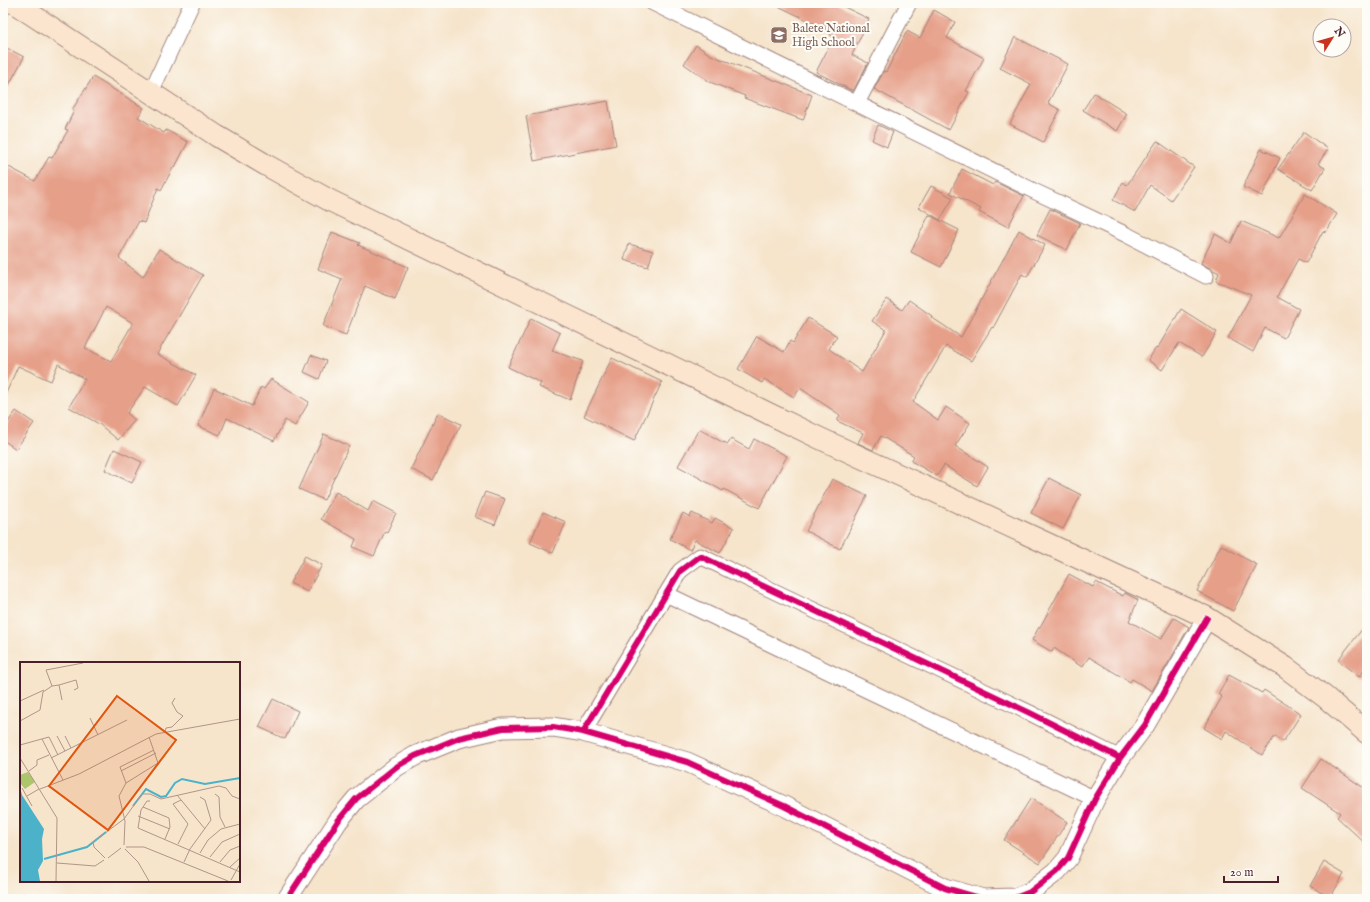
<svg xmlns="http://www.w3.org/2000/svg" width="1370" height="902" font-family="'IM FELL English',serif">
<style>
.building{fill:#e6a08a;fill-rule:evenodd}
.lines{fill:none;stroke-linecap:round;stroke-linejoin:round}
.minor-casing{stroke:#a0827b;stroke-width:17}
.tertiary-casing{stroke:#a0827b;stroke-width:21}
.secondary-casing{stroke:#a0827b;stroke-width:23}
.minor{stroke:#fff;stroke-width:15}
.tertiary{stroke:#fff;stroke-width:19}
.secondary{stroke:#fbe5cf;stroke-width:21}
.cycleway-casing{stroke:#fdfcf7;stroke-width:8}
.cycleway{stroke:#d6006c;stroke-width:6}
.labels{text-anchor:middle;stroke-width:4;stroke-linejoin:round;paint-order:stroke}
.education-label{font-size:12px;fill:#785e54;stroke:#fdfcf7;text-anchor:start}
.inset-river{fill:none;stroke:#4bb2ca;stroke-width:2}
.inset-road{fill:none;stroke:#b1958b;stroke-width:1}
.view{fill:#e0560e;fill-opacity:0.15;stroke:#e0560e;stroke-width:2}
.inset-edge{fill:none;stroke:#4a1f2b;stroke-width:2}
</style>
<rect width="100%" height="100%" fill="#fdfcf7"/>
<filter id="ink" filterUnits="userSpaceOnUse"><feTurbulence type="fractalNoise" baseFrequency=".025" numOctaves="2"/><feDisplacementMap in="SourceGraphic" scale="8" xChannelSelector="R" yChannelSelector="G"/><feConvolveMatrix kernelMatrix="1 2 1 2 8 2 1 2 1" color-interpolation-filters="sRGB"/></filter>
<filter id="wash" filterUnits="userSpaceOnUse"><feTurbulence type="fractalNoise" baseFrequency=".012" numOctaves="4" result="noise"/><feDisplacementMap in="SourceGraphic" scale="16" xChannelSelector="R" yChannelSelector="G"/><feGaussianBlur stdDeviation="0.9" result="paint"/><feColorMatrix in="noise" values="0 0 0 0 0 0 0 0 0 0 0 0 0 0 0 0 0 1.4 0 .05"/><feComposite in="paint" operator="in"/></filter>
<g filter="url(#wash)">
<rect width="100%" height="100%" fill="#f6e4cb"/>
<g id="blocks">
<path class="building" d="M772 3H836L869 19 852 55 868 63 853 91 816 72 834 37 830 35 832 32Z
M934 10 955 22 947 38 984 58 966 91 969 92 949 130 874 89 884 71 886 72 907 31 920 38Z
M1015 37 1068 64 1048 103 1060 110 1043 142 1010 124 1031 84 1000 68Z
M696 45 711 55 812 95 803 120 744 98 745 96 710 82 684 64Z
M3 46 24 57 3 96Z
M93 77 144 108 138 117 164 133 166 130 188 142 175 167 174 166 161 190 158 188 144 223 139 221 119 258 143 277 159 249 203 275 157 354 196 375 178 406 145 387 127 413 135 420 118 440 99 424 69 407 85 379 58 364 51 381 18 366 3 400V174L7 166 35 181 49 157 52 158 68 130 65 129 74 111 72 110ZM106 307 133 323 111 361 85 348Z
M1094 93 1127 114 1117 131 1083 110Z
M608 101 616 145 534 161 526 116Z
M878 125 893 132 887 147 872 140Z
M1304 132 1328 149 1318 164 1325 168 1312 190 1278 169Z
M1157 141 1194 167 1171 200 1150 185 1135 212 1113 200 1123 182 1127 185Z
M1261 149 1280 158 1262 196 1243 187Z
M962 169 993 185 995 182 1024 196 1008 227 979 212 981 209 950 193Z
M931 186 953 198 940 220 919 207Z
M1305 194 1337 214 1326 232 1323 231 1306 263 1298 259 1277 297 1299 309 1284 338 1265 328 1253 352 1228 338 1251 295 1216 281 1219 273 1201 263 1215 234 1231 243 1241 221 1279 238Z
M1050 209 1080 223 1067 250 1037 235Z
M929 215 959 230 941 267 911 252Z
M1019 230 1045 245 1027 277 1022 274 993 328 992 327 971 361 946 346 913 402 938 420 946 407 970 423 955 446 988 467 977 486 944 465 937 476 911 461 914 456 881 436 873 450 858 443 863 433 837 421 840 415 800 388 794 397 764 379 762 383 738 369 757 336 784 352 790 341 793 343 808 318 837 336 829 349 862 372 886 330 872 321 887 299 902 310 909 300 932 316 931 317 961 337Z
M332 232 360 243 358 245 408 267 395 299 365 286 346 335 323 326 342 279 318 269Z
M629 244 653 251 648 267 624 260Z
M1181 309 1217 332 1202 357 1179 343 1162 370 1148 360 1156 348 1157 349Z
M531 318 560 333 552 351 583 361 570 400 539 387 541 383 508 367Z
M311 355 326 361 319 379 304 372Z
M612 358 662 382 634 441 584 416Z
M271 379 309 402 295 426 285 420 274 441 227 418 220 435 198 426 214 388 252 406 261 387 264 389Z
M16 411 34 423 16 449 3 440V429Z
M438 413 461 424 433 480 411 469Z
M699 429 724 443V442L728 444 731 439 749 449 754 439 787 456 759 508 724 489 723 491 678 466Z
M324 434 349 446 324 500 299 489Z
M114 449 142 462 132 483 105 470Z
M1049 478 1081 495 1063 529 1031 513Z
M832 479 867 496 840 549 806 531Z
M336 492 368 511 373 501 396 513 387 532 385 531 374 556 353 547 356 539 321 519Z
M485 492 505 499 495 525 475 517Z
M543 512 566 522 553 553 530 543Z
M683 513 690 517 692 513 712 523 715 518 734 528 720 553 695 540 690 550 670 539Z
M1221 545 1257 565 1233 611 1197 591Z
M305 556 322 565 307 592 290 583Z
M1069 574 1093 587 1096 582 1123 596 1125 593 1138 600 1129 621 1161 639 1174 618 1189 627 1152 691 1132 679 1130 682 1089 657 1082 667 1054 648 1052 652 1032 640 1039 627H1040Z
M1367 623V667L1359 677 1338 660Z
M1229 675 1262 693 1264 690 1301 714 1283 742 1275 736 1262 755 1226 731 1222 739 1204 728 1222 697 1218 694Z
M273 699 298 711 285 739 259 727Z
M1321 759 1367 790V845L1337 817 1340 813 1302 788Z
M1031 798 1067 822 1040 863 1004 840Z
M1324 862 1344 874 1330 898 1310 886Z"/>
</g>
</g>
<g filter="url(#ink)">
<use href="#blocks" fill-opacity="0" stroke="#a0827b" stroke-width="1"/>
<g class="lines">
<defs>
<path id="minor" d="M653 3 1036 192 1127 235 1206 276
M151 92 192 3
M857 103 909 3
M666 594 1095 799
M583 732 680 571 700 556 1030 713 1120 758"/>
<path id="tertiary" d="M287 899 338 821 356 799 396 767 415 756 459 738 503 728 553 727 583 732 687 762 784 806 945 888 983 899 1015 898 1030 892 1043 882 1057 871 1068 858 1095 799 1120 758 1145 725 1207 618"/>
<path id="secondary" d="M14 3 217 136 266 165 329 200 817 437 1206 617 1285 667 1325 697 1367 733"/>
</defs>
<use href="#minor" class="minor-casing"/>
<use href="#tertiary" class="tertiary-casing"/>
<use href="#secondary" class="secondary-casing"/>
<use href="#minor" class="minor"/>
<use href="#tertiary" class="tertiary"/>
<use href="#secondary" class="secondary"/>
<defs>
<path id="cycleway" d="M583 732 680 571 700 556 1030 713 1120 758
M287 899 338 821 356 799 396 767 415 756 459 738 503 728 553 727 583 732 687 762 784 806 945 888 983 899 1015 898 1030 892 1043 882 1057 871 1068 858 1095 799 1120 758 1145 725 1207 618"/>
</defs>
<use href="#cycleway" class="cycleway-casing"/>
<use href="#cycleway" class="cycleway"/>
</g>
</g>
<defs>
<symbol id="school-square" viewBox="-11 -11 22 22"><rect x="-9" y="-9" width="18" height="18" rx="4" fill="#8d6e63" stroke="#fdfcf7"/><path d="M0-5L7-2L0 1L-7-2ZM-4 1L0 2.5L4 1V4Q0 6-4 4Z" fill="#fff"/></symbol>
</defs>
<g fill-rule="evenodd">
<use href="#school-square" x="769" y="25" width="20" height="20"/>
</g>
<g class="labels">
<g class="education-label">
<text x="792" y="32">Balete National<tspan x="792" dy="14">High School</tspan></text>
</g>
</g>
<g transform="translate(20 662)">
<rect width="220" height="220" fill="#f6e4cb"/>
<path d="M8 110 15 120 5 127 0 121V113Z" fill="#acc66c"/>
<path d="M0 125 2 133 24 167 22 177 23 199 18 208 20 219H0Z" fill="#4bb2ca"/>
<path class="inset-river" d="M113 144 126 127 141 135 146 134 155 121 162 117 185 122 220 116M24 197 67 185 86 170"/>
<path class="inset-road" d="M39 23 56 18 58 26 54 28M32 24 39 23 42 38M0 39 24 28M70 56 78 73M0 59 20 48 23 30 32 24 26 8 63 1M145 70 146 66 152 65 163 54 157 50 152 41 155 36M37 74 45 89M45 74 51 86M22 77 43 118M0 83 29 75 38 93M0 96 37 156 36 219M31 96 107 58M9 109 17 103V98L29 93M101 109 136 91M106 121 100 105 134 88M2 126 12 144M20 127 59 112 136 72 220 57M195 132 199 135 200 155 205 165M157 133 185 167M7 134 19 127M130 139H127L121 148 118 166 220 210M123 145 149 156 150 165 145 177M118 154 150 167M158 182 168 162 153 142 161 138M104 183 105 159 99 134 106 121 138 101 129 75M106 185H124L208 219M105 187 118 200 129 219M180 191 188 178 201 167 220 162M190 195 202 180 220 172M85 196 74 185 73 180 104 157 122 132H130L141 137 199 124 206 126 212 134 220 137M88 196 101 186M164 200 170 187 191 158 185 138 180 135M200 200 210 188 220 184M37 201 75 204 84 198M210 205 220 196M211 218 220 202"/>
<path class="view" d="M97 34 156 78 88 168 29 124Z"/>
<rect width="220" height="220" class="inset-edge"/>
</g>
<rect width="1370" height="902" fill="none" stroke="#fdfcf7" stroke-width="16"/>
<g transform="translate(1332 38) rotate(53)"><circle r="19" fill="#fdfcf7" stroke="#b5a4a5"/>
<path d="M0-3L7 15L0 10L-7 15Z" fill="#c8321e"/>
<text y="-6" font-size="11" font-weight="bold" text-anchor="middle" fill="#4a1f2b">N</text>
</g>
<path d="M1224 876v6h54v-6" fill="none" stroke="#4a1f2b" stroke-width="2"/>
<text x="1230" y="876" font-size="12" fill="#4a1f2b" stroke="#fdfcf7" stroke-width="3" paint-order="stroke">20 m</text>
</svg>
